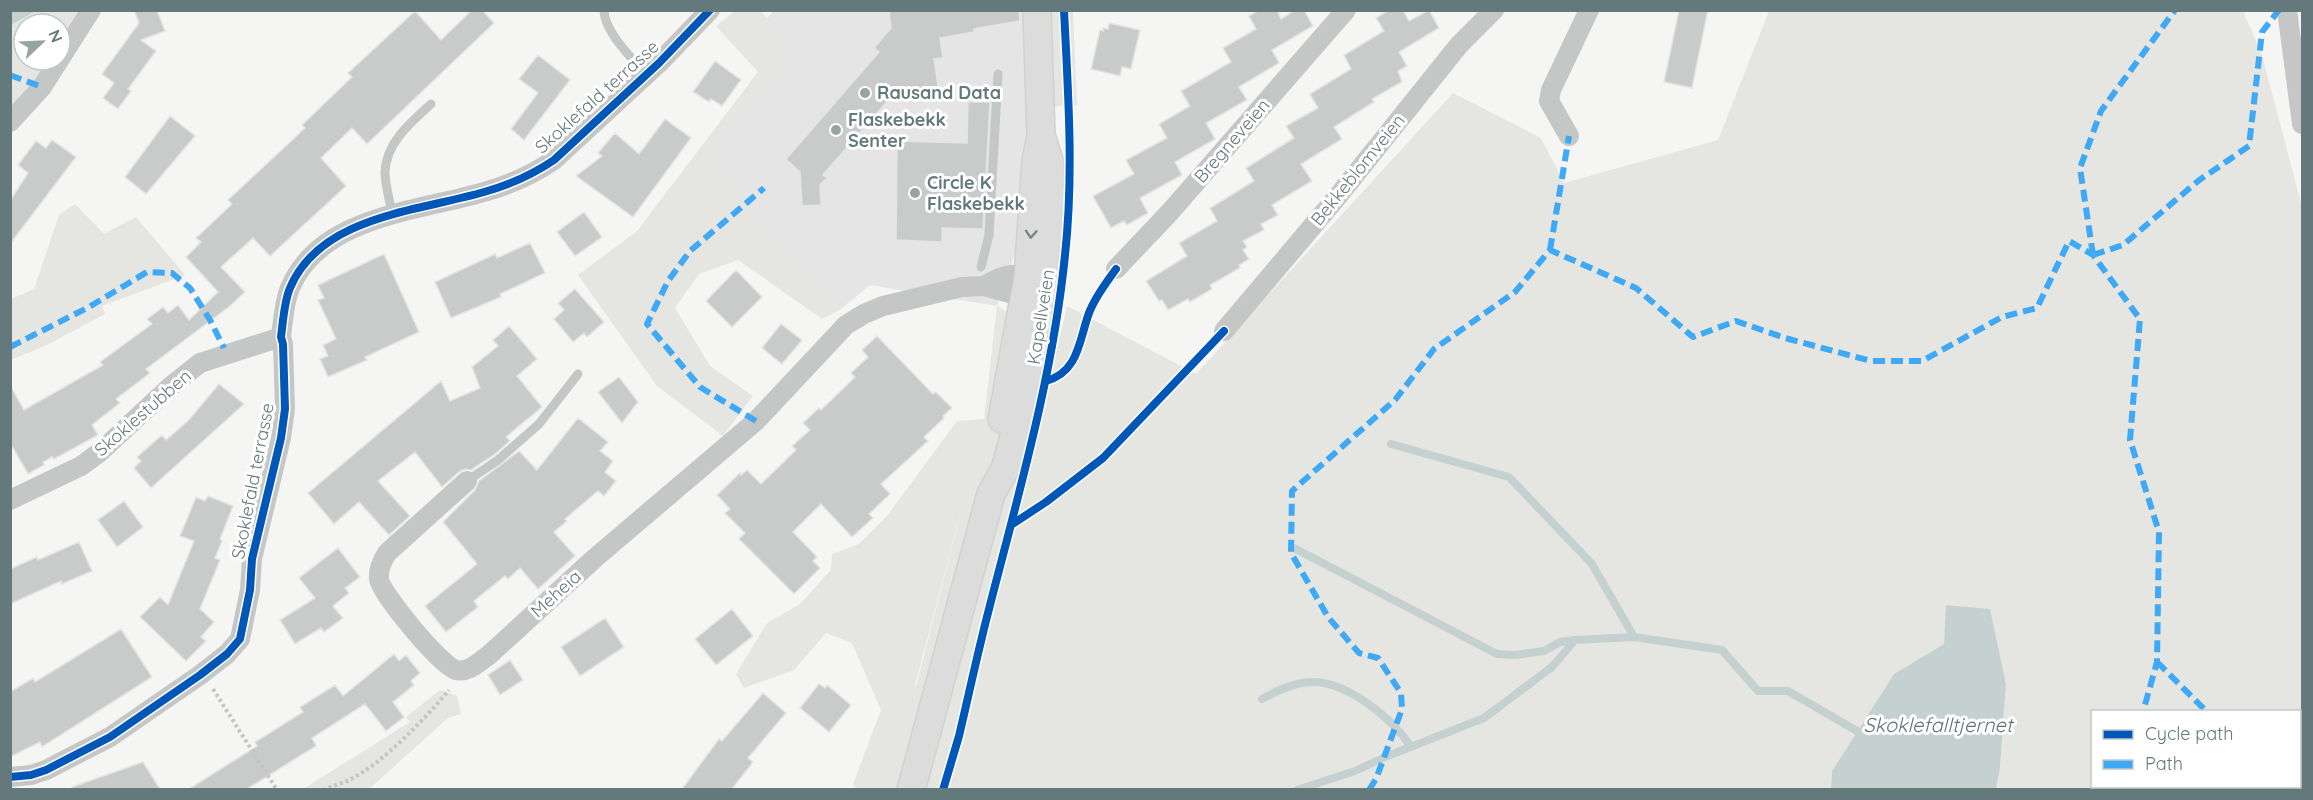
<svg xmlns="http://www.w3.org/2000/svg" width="2313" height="800" font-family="Quicksand,sans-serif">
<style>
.built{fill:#e4e5e4}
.green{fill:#e5e6e2;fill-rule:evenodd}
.water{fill:#c5d1d0}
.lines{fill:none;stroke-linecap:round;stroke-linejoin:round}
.stream{stroke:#c5d1d0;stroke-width:8}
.building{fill:#c9cbcb;stroke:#e4e4e4;stroke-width:1.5}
.secondary-casing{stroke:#d0d1d1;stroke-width:30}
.path{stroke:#c3c5c5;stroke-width:4;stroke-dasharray:3 3;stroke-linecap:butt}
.lane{stroke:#c5c6c6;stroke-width:9}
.street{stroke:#c5c6c6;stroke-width:20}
.secondary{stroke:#dcdcdc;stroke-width:27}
.quiet{stroke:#3fa9f5;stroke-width:6;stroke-dasharray:12 6;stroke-linecap:butt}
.cycleway-casing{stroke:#fff;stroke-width:11}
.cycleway{stroke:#0057b8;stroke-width:8}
.oneway{stroke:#76888a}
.poi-dot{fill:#97a4a5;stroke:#fff;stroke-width:2}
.labels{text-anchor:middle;stroke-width:6;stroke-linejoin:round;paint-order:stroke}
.poi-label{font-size:18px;font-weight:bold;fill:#64797b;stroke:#fff;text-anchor:start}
.street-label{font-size:18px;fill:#64797b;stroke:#fff}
.water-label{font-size:20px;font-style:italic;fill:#5f7675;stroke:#fff}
</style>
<rect width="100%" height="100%" fill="#f5f5f4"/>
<path class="built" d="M774 11H1024L1027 108 1021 235 997 306 870 285 838 311 708 156 780 68 767 18Z"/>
<path class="green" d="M36 11H84L60 46V24H24V60H51L27 92 11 107V25Z
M735 11H761L767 18 780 68 708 156 838 311 822 319 738 260 699 274 675 308 710 366 753 396 723 436 657 386 578 275 637 231 758 72 716 26Z
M1024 11H1073L1077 105 1027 108Z
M1769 11H2243L2262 55 2302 207 2301 338 2302 339V789H1996L2000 768 2006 684 1990 610 1947 605 1944 644 1894 674 1832 771 1831 789H856L853 784 881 710 852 643 826 633 794 670 744 688 736 674 767 623 800 604 831 570 832 554 859 544 887 516 957 421 984 419 997 306 1058 345 1067 306 1196 374 1453 93 1541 138 1564 183 1718 140ZM971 472 916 687 915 686ZM2092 712H2300V786H2092Z
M75 204 104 234 136 217 185 275 102 306 105 314 47 345 11 360V299L34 289 59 215Z
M440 690 457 696 461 714 448 718 369 789H303L410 722 406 717Z"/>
<path class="water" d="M11 10H36V11L11 25Z
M1946 605 1990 609 2006 684 2000 768 1996 789H1831L1832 771 1894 674 1944 644Z"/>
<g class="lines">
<path class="stream" d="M1391 444 1509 477 1592 564 1634 637
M1294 548 1497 654 1515 655 1544 651 1560 642 1575 640
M1262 699C1278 690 1295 682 1314 682 1349 683 1393 719 1411 747
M1297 790 1355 771 1385 757 1484 718 1552 667 1575 640 1634 637 1722 650 1758 691H1788L1857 731"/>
</g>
<path class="building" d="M134 10H157L165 31 141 40 156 51 128 89 131 91 118 109 103 98 114 83 102 74 139 23Z
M472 10H482L494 23 367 144 352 128 321 158 346 186 270 256 253 238 221 267 245 292 230 306 146 369 150 373 116 399 120 403 92 425 98 435 54 459 52 457 43 462 44 465 28 474 10 443V385L24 410 103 365 100 362 152 324 147 319 163 307 168 313 178 305 189 320 218 292 186 257 201 242 196 238 232 204 228 200 305 128 302 125 352 77 348 73 415 11 441 40Z
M889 10H1019L1020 21 974 29V32L940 38 943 58 934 59 939 92 898 99 899 88 823 175 827 178 820 185 821 205 802 206 800 172 786 159 879 52 874 48 891 28Z
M1259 10H1277L1281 19 1295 10H1304L1313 26 1272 50 1279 63 1239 87 1247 100 1206 123 1215 139 1175 162 1182 175 1140 198 1148 213 1127 225 1124 221 1111 228 1093 196 1134 174 1126 160 1167 138 1159 124 1190 106 1181 91 1231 62 1223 48 1256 29 1249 16Z
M1389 10H1403L1409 21 1429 10 1439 28 1399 52 1407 66 1398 71 1402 82 1372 99 1374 102 1334 127 1342 139 1301 164 1312 181 1272 205 1278 215 1261 224 1264 230 1243 241 1247 247 1243 250 1249 259 1239 265 1240 268 1210 285 1212 289 1190 302 1188 299 1168 310 1162 300 1159 301 1146 281 1187 256 1179 243 1217 221 1210 208 1254 181 1246 168 1294 138 1286 126 1318 108 1310 94 1351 69 1344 55 1384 31 1376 18Z
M1679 10H1708L1692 88 1664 82Z
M1109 23 1140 30 1131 69 1122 67 1120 76 1091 69 1100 30 1103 31V28L1108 29Z
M538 55 570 80 524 140 511 129 538 93 519 79Z
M715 61 741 80 722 106 711 99 709 102 693 92Z
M968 102H990L983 229 942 228V242L896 240 897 141 967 143Z
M170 116 195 136 146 194 125 177Z
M665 119 691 138 633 217 576 176 602 156 598 153 615 133 639 154Z
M52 140 76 157 10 244V201L28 173 18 165 36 141 46 148Z
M584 212 602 237 575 256 557 232Z
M530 243 545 273 500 294 501 297 451 318 435 282 495 254 497 258Z
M384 254 419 332 365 357 367 360 328 377 320 359 328 356 323 345 336 339 318 300 324 298 318 285Z
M736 270 762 297 732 327 706 301Z
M575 289 604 322 587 337 584 333 573 342 554 319 564 310 558 303Z
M781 324 802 340 782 364 762 348Z
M509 326 537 359 517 376 542 407 506 437 510 441 494 455 471 470 465 469 459 472 442 487 415 452 378 481 410 516 389 535 359 502 334 524 308 493 441 381 450 401 480 388 472 367 498 346 493 340Z
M877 336 933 394 936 392 952 408 943 416 944 418 924 437 928 441 881 484 890 494 869 514 873 518 852 537 821 504 793 532 817 557 813 561 820 568 794 594 739 539 745 533 725 513 730 509 717 495 740 473 741 475 747 470 761 484 796 450 792 446 810 430 803 423 819 408 821 410 855 377 851 373 868 357 862 350Z
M619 377 638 402 622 423 598 392Z
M219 384 244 404 151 488 134 468 141 461 137 457 162 435 166 440 189 420Z
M578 418 608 442 600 451 613 461 605 472 616 481 604 496 598 491 565 519 567 521 554 532 575 556 538 589 520 568 508 579 505 576 474 601 478 607 446 632 425 606 477 564 443 522 475 490 479 481 519 451 537 470Z
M208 496 233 506 220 539 222 541 215 558 220 560 200 609 214 622 201 637 206 641 186 661 140 617 160 597 168 605 194 541 180 536 196 497 205 501Z
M124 501 143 527 117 547 98 520Z
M79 542 92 571 62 584 61 581 10 604V569L37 557 38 560Z
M338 548 360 577 345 588 349 593 333 606 343 618 324 632 321 628 295 644 280 620 315 598 299 578Z
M732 609 753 636 716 665 695 639Z
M605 618 624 647 580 676 561 647Z
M121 629 152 677 42 747 40 742 10 757V692L33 678 35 682Z
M394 654 399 661 406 655 420 673 411 681 414 685 393 702 404 717 386 731 365 704 312 738 316 746 247 789H189L257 746 255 742 303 712 300 707 335 685 343 696Z
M510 660 523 680 500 695 488 675Z
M819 684 825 688 827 685 851 705 829 732 800 708Z
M763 693 786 713 748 758 753 762 732 789H682L719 739 722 741Z
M143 762 160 789H73L72 787Z"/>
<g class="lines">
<defs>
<path id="secondary" d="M1002 419 1028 276 1036 162 1041 135 1037 10
M911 790 991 494 1005 469 1032 371 1044 318 1052 237 1050 164 1041 135"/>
</defs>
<use href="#secondary" class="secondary-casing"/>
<path class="path" d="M213 689 277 790
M323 790C332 786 341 784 349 780 381 765 426 718 449 690"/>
<path class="lane" d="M604 10C604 31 633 61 648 74
M392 214C390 201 385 186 385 172 386 143 410 123 431 104
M981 267 989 235 998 74
M467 481 498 460 539 424 578 374"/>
<path class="street" d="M2287 10 2302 124
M10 122 42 87 91 10
M1569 136 1549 101 1551 90 1589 10
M1116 269 1170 212 1346 10
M984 286C1005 274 1016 270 1040 282
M1224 331 1338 196 1459 45 1494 10
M467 481 387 553C382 561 378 570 379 579 381 594 443 668 456 670 469 673 479 662 489 655L595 558 756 421 846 325 864 314 883 306 962 287 984 286 1024 297 1036 291
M10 500 81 466 100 452 171 386 200 363 281 337
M10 777 31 775 46 770 110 737 200 675 227 654 240 639 250 590 252 559 281 438 285 409 283 344 281 337C283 322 284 302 290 288 320 216 419 211 484 192 509 185 532 175 554 160L659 63 710 10"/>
<use href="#secondary" class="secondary"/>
<path class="quiet" d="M10 75 42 87
M1550 250 1569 136
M2093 255 2123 245 2198 181 2249 146 2262 32 2279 10
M2093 255 2080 168 2101 111 2175 10
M10 347 89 307 147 272 172 273 190 288 210 320 224 348
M756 421 700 387 647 324 668 281 690 251 764 188
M2157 662 2207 712
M2300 723 2302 720
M1369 790 1376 779 1402 709 1401 693 1378 658 1359 653 1328 617 1291 553 1292 491 1395 400 1434 349 1515 292 1550 250 1636 288 1693 337 1736 321 1785 338 1871 361H1922L2002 317 2037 308 2069 241 2093 255 2140 319 2130 440 2159 532 2157 662 2143 712
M2121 790 2122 786"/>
<defs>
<path id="cycleway" d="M1046 381C1079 372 1079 340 1089 313 1095 297 1106 283 1116 269
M1011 525 1046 502 1103 458 1224 331
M10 777 31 775 46 770 110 737 200 675 227 654 240 639 250 590 252 559 281 438 285 409 283 344 281 337C283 322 284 302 290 288 320 216 419 211 484 192 509 185 532 175 554 160L659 63 710 10
M943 790 959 736C969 694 978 651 989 609 1019 492 1053 375 1065 255 1074 174 1068 91 1064 10"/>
</defs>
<use href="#cycleway" class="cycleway-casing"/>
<use href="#cycleway" class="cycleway"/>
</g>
<defs><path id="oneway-chevron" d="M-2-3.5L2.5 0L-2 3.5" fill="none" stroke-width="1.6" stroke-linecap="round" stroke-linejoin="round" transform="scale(1.5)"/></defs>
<use class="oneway" href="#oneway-chevron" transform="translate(1031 234) rotate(94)"/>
<g class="poi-dot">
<circle cx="865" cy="93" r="6"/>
<circle cx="836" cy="130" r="6"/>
<circle cx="915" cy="193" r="6"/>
</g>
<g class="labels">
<g class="poi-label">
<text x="877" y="99">Rausand Data</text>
<text x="848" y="126">Flaskebekk<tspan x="848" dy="21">Senter</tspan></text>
<text x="927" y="189">Circle K<tspan x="927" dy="21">Flaskebekk</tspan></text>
</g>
<g class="street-label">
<text transform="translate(597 97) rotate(-42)" y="6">Skoklefald terrasse</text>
<text transform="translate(1232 141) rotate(-49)" y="6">Bregneveien</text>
<text transform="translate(1358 170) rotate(-51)" y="6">Bekkeblomveien</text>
<text transform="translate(1041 317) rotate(-81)" y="6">Kapellveien</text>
<text transform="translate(143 413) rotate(-41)" y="6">Skoklestubben</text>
<text transform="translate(253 481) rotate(-79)" y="6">Skoklefald terrasse</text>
<text transform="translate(556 594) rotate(-42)" y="6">Meheia</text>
</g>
<g class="water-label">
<text x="1938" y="732">Skoklefalltjernet</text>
</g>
</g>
<rect width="2313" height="800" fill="none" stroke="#64797b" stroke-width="24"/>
<rect x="2091" y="710" width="210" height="78" fill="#ffffff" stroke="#c1c9ca" stroke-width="1.5"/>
<rect x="2103" y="730" width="30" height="9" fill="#0057b8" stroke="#c1c9ca" stroke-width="1.5"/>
<text x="2145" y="740" font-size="18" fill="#64797b">Cycle path</text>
<rect x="2103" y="760" width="30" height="9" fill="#3fa9f5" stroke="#c1c9ca" stroke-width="1.5"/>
<text x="2145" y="770" font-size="18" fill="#64797b">Path</text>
<g transform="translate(42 42) rotate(67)"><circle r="28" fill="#ffffff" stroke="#c1c9ca" stroke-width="1.5"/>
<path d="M0-4.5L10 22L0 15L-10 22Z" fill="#97a4a5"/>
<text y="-9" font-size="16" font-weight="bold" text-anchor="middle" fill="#64797b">N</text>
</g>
</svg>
